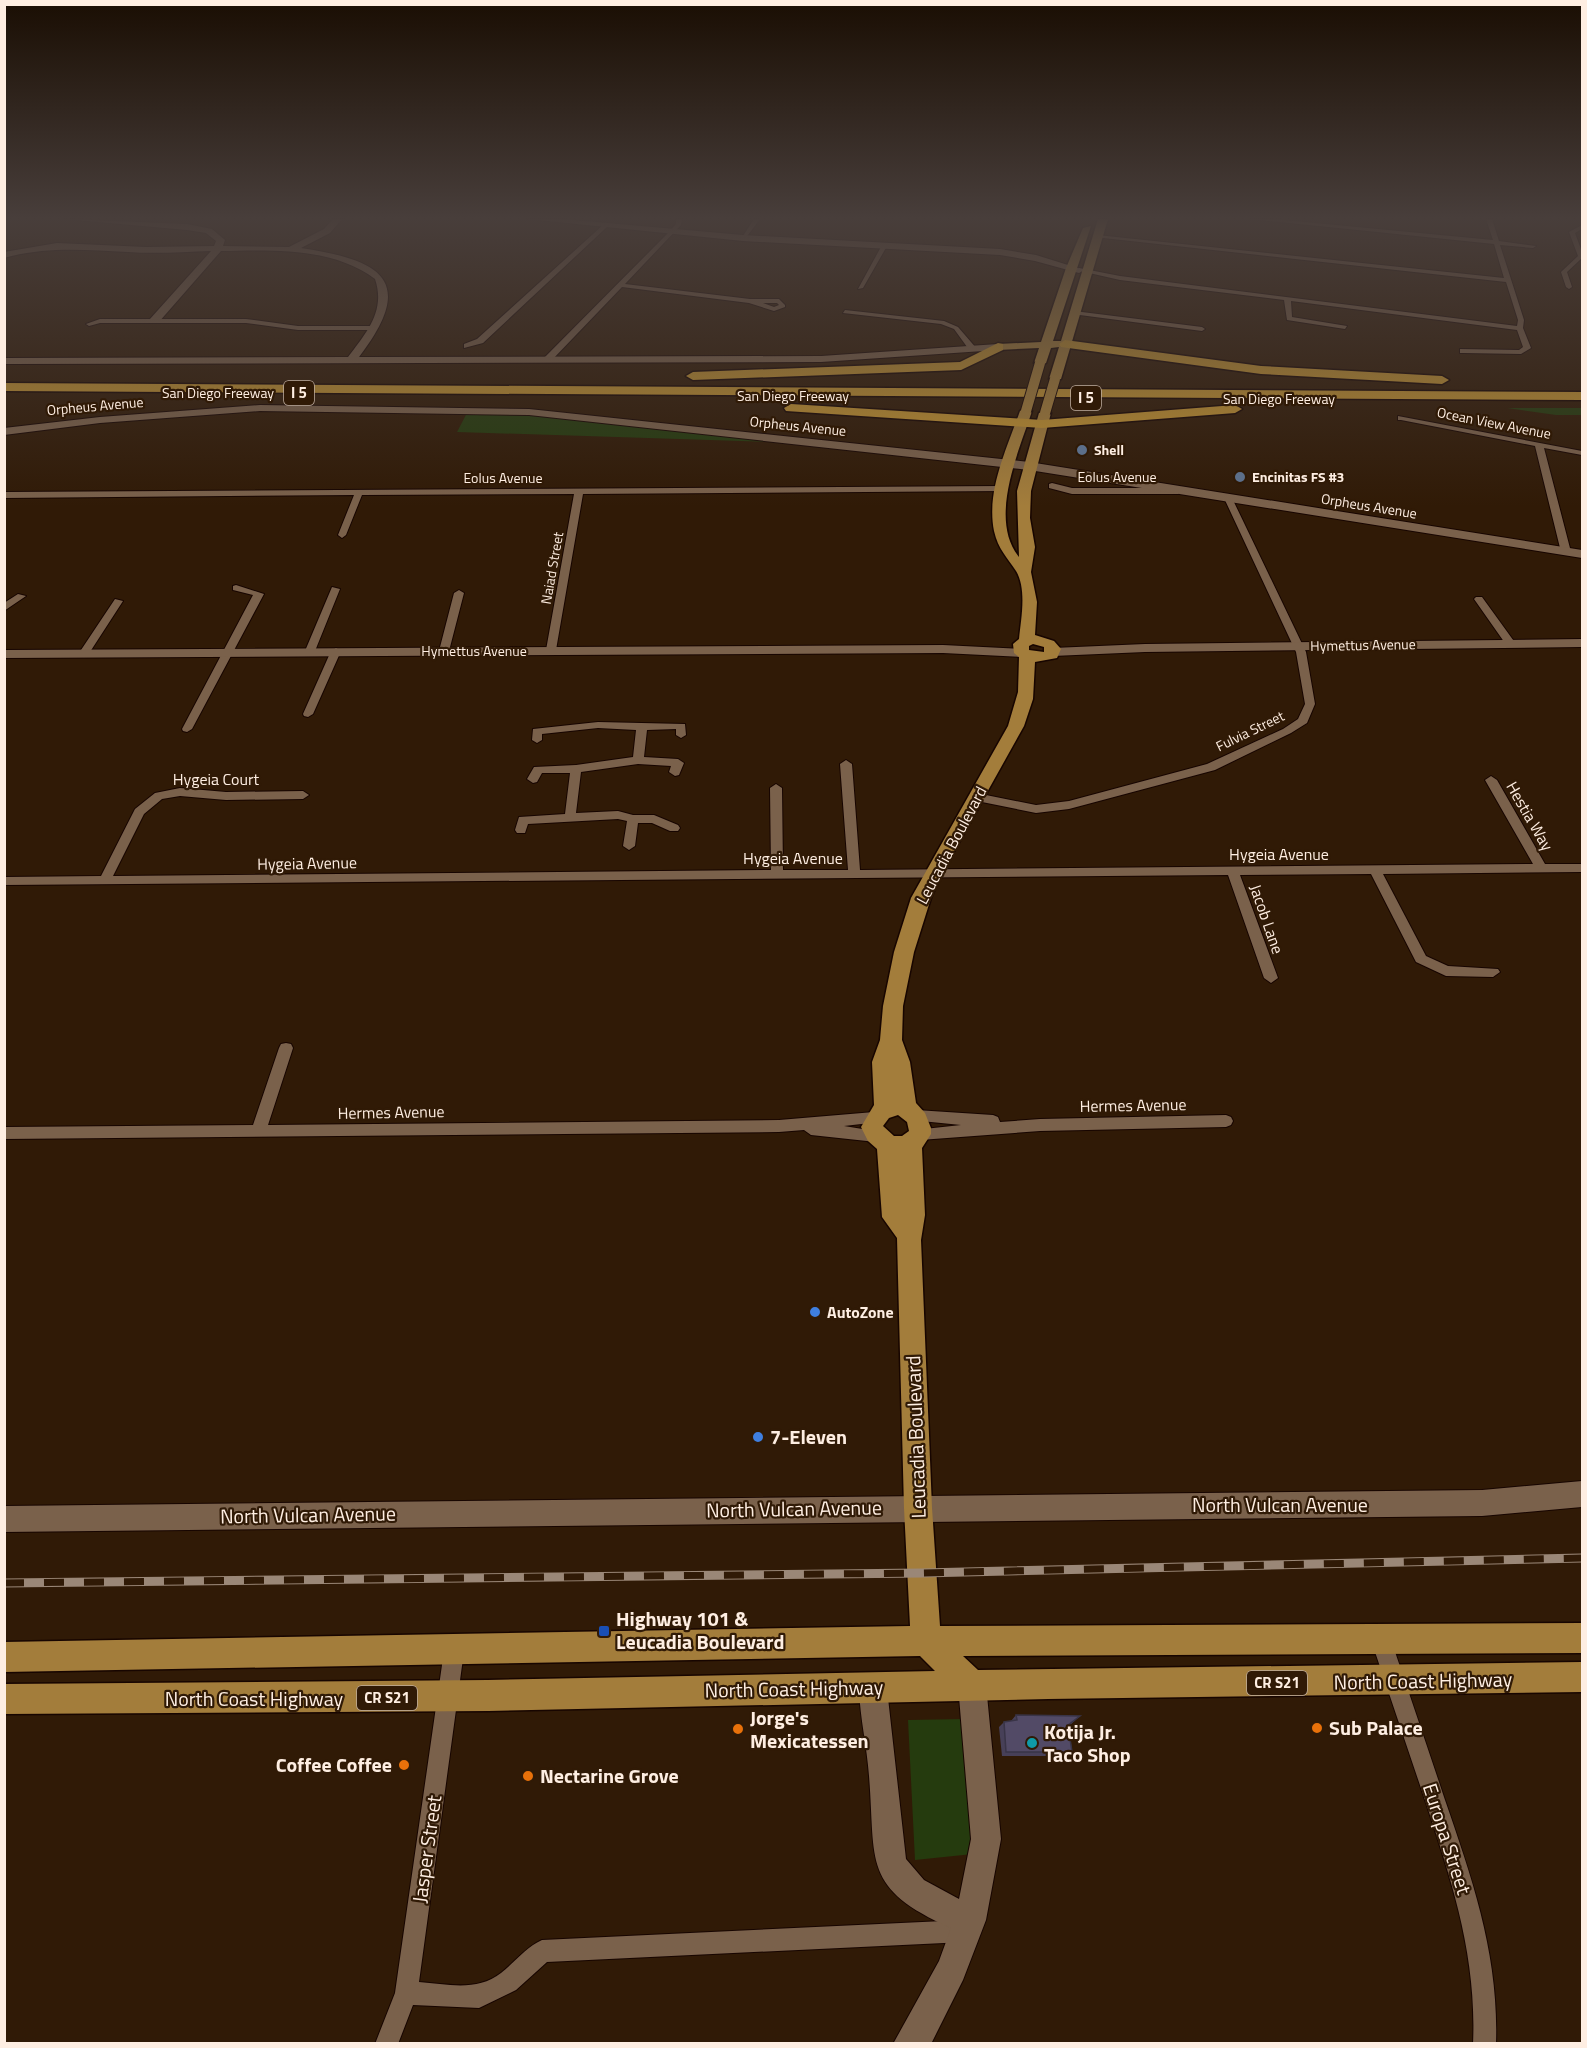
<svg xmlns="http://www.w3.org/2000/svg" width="1587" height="2048" font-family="'Titillium Web',sans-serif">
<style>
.green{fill:#253b0e}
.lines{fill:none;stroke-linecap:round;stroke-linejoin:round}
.street-casing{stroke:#170500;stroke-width:2}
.secondary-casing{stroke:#170500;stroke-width:2}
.primary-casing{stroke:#170500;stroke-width:3}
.highway-casing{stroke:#170500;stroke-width:3}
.street{fill:#7a614b;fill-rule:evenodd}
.secondary{fill:#7a614b;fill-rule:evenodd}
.primary{fill:#a37d3b;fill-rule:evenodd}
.highway{fill:#be9031;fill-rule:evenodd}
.rail-casing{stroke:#9a8777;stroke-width:9}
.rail{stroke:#301a06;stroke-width:7;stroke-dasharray:20;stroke-linecap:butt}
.primary-bridge-casing{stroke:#170500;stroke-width:12;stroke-linecap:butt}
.primary-bridge{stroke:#a37d3b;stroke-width:10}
.wall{fill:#474058}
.building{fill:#524a66;stroke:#393447;stroke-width:1.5}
.service-dot{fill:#5c6f8a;stroke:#301a06;stroke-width:2}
.shop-dot{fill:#3f7fe0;stroke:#301a06;stroke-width:2}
.transit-dot{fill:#1a4fb4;stroke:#301a06;stroke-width:2}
.food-dot{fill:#e8710a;stroke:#301a06;stroke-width:2}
.culture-dot{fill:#0f9aa8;stroke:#301a06;stroke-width:2}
.labels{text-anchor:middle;stroke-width:4.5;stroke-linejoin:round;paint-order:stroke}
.far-street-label{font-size:14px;fill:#feeee2;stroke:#301a06}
.far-poi-label{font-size:14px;font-weight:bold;fill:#feeee2;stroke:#301a06;text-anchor:start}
.shield{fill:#301a06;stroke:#c0aea0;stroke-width:1.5}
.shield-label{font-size:15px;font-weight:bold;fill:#feeee2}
.street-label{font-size:16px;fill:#feeee2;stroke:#301a06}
.poi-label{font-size:16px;font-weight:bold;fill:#feeee2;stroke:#301a06;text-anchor:start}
.near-poi-label{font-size:20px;font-weight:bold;fill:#feeee2;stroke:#301a06;text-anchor:start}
.near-street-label{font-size:20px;fill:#feeee2;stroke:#301a06}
</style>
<rect width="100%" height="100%" fill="#301a06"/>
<path class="green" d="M1507 408H1582V415H1556Z
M469 409 835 444 457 432Z
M965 1719 973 1854 915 1860 908 1720Z"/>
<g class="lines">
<defs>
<path id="street" d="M676 219H682L681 225 625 284 750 299H779L785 305V307L774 311 749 303 622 287 550 362H544V358L669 232 676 224ZM763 303H777L779 305 774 307Z
M754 219H760L745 239H741Z
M1250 219H1273L1493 240 1486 219H1492L1499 241 1536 246 1533 248 1500 245 1524 320 1523 328 1531 348 1521 354 1463 353H1460V349L1519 350 1523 347 1517 330 1291 301 1292 317 1347 326 1345 329 1287 320 1284 300 1120 280 1076 270 1079 268 1120 276 1517 326 1518 320 1506 282 1094 237 1097 235 1504 278 1494 244Z
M603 225 608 226 483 343 464 348V344L477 339Z
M1582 225V229L1575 233 1582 252V258L1567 272 1572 287 1569 289 1566 287 1561 272 1578 256 1569 232Z
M882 245 887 246 863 288 858 289Z
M845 310 944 321 958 327 977 349 970 351 954 329 941 324 843 313Z
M1074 311 1202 327 1205 329 1202 331 1072 314Z
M100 319H246L298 326H374L377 328 374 330H298L246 323H100L89 326 86 324Z
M1398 416 1582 451V455L1544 448 1571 552 1569 554 1561 552 1535 446 1401 420H1398Z
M1052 483 1072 488H1178L1182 491 1178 494H1072L1049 488V484Z
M1002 486 1005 487V491L583 494 556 650 551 653 546 650 574 494 362 495 346 535 342 538 338 535 354 495 4 498V492Z
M1228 495 1232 498 1306 652 1315 704 1307 723 1291 733 1215 770 1069 809 1036 813 972 800V794L976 793 1036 805 1069 801 1207 764 1283 729 1298 719 1305 704 1296 652 1224 498Z
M236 585 264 594 192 729 187 732 183 731 182 729 253 595 233 590V586Z
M332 587 340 589 315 651 310 654 306 653 305 651Z
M459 590 464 593 449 651 444 654 440 653 439 651 454 593Z
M18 594 26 596 4 611V603Z
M1476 597H1482L1516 644 1515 646H1507L1474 599Z
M115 599 123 601 88 655H80L79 653Z
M336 648 341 651 313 714 308 717 304 716 303 714 331 651Z
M598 722 685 724 686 735 681 738 676 735V729L647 730 644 757 678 759 684 763 679 775 675 776 669 772 671 766 638 764 581 772 576 813 618 811 633 815H654L678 825 680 828 678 831H670L652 823H638L635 846 629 850 623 846 627 821 618 819 528 824 525 833H517L515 830 519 817 565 814 570 773H542L537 782 533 783 527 779 534 767 576 765 633 757 636 730 598 728 542 734V740L537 743 532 740 533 729Z
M846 760 852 764 860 870 1533 864 1485 780 1491 776 1497 780 1545 864H1582V872L1383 874 1426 956 1448 966 1498 969 1500 972 1493 977 1446 976 1416 962 1371 874 1240 875 1278 978 1271 983 1264 978 1228 875 4 885V877L101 876 135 809 155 793 180 788 226 792 303 791 309 795 303 799 226 800 180 796 162 799 144 814 113 876 771 870 770 788 776 784 782 788 783 870H848L840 764Z
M286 1043 291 1044 293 1048 268 1125 779 1120 874 1112 879 1114 881 1118 879 1122 844 1126 881 1132 883 1136 881 1140 876 1142 811 1135 804 1130 779 1132 4 1139V1127L253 1125 279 1048 281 1044Z
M916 1110 993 1115 998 1117 1000 1122 1040 1119 1226 1115 1231 1117 1233 1121 1231 1125 1226 1127 1040 1131 920 1140 915 1138 913 1134 915 1130 961 1125 911 1120 909 1116 911 1112Z
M1381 1630 1388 1633 1391 1640C1409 1693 1427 1746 1445 1800 1473 1881 1499 1956 1496 2044H1473C1477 1956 1452 1882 1425 1800 1407 1747 1389 1693 1371 1640L1374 1633Z
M454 1641 461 1644 464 1651 419 1982C447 1984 477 1992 501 1973 515 1962 526 1947 542 1940L965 1920 973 1923 976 1931 973 1939 965 1942 547 1962 516 1990 479 2008 413 2005 398 2044H375L395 1993 444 1651 447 1644Z"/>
<path id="secondary" d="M65 219 187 224 212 229 225 240 223 246 289 247 324 229 333 219H342L330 233 301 248C381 260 418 280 359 357L821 356 998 344 1003 347 998 350 821 362 4 364V358L348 357C366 333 386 311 375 279 333 247 271 250 221 251L158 323H150V319L211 251C183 252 155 254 128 252 85 250 47 246 4 258V252L57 243 146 247 214 246 216 241 206 233 187 230Z
M528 219H562L743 235 1000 249 1036 255 1084 270 1079 273 1035 261 1000 255 743 241Z
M260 405 529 409 1029 462 1582 550V558L1029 470 529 415 260 411 100 423 4 435V428L100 417Z
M1582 639V647L1145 652 1053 656 1046 652 1053 648 1145 644Z
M943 645 1022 649 1029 653 1022 657 943 653 4 658V650Z
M1582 1481V1507L1482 1516 4 1532V1506L1482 1490Z
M972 1671 982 1675 986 1685 1001 1839 986 1920 963 1980 931 2044H893L939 1961 951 1928C861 1888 876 1862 869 1776 867 1747 860 1718 859 1689L863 1679 873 1675 883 1679 887 1689 906 1859 924 1880 959 1899 971 1839 958 1685 962 1675Z"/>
<path id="primary" d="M1098 219H1108L1061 379 1051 381 1049 379 1059 347 1051 348 1046 363 1040 366 1034 363 1039 348 998 350 992 347 998 344 1041 342 1066 268 1083 228 1091 226 1053 341H1061Z
M1026 407 1032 411C1019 451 988 519 1019 557L1017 491 1039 413 1049 410 1051 413 1031 491 1030 518 1035 547 1031 572 1037 602 1035 635 1054 641 1061 649 1057 658 1035 662 1033 699 1024 726 942 873 931 898 914 952 903 1006 902 1040 910 1062 916 1103 925 1113 931 1128V1134L922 1148 925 1215 921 1240 932 1508 940 1626 1582 1623V1653L963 1656 978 1670 1582 1662V1692L1048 1699 488 1711 4 1714V1684L488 1680 935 1671 920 1656 4 1672V1642L910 1626 904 1508 897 1238 882 1217 877 1149 868 1141 861 1127 874 1105 872 1062 880 1040 883 1006 894 952 911 898 1008 726 1018 692 1019 657 1014 653 1013 644 1019 639C1021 619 1027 589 1016 571 1007 557 998 549 994 531 986 491 1007 448 1020 411ZM1033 644 1044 647V652L1029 650V646ZM898 1115 907 1122 909 1131 902 1136H894L883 1126 889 1118Z"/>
<path id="highway" d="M1065 340 1261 366 1442 376 1449 380 1442 384 1261 374 1061 347 1059 344Z
M998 343 1003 344V350L961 370 693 380 686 376 693 372 960 362Z
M4 383 1582 392V400L4 391Z
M791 404 1042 420 1235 405 1242 409 1235 413 1042 428 786 411 784 408Z"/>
</defs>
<use href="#street" class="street-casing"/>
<use href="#secondary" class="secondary-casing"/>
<use href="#primary" class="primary-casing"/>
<use href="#highway" class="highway-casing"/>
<use href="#street" class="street"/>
<use href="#secondary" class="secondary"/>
<use href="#primary" class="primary"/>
<use href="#highway" class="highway"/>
<defs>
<path id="rail" d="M4 1583 922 1573 1582 1558"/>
</defs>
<use href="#rail" class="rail-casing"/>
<use href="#rail" class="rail"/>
<defs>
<path id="primary-bridge" d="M1026 411 1040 363
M1045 413 1055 379"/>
</defs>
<use href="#primary-bridge" class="primary-bridge-casing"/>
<use href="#primary-bridge" class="primary-bridge"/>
</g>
<path class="wall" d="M1016 1715 1080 1716 1069 1726 1072 1752 1066 1756H1002L999 1727 1004 1722 1011 1721Z"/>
<path class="building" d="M1016 1715 1080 1716 1068 1725 1072 1752H1006L1004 1722 1017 1720Z"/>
<linearGradient id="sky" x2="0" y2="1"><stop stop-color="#1a0e03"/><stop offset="0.43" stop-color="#483e3b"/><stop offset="1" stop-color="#483e3b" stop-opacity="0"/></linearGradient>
<rect width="1587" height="506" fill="url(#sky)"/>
<g class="service-dot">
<circle cx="1082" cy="450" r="6"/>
<circle cx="1240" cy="477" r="6"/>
</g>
<g class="shop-dot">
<circle cx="815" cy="1312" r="6"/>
<circle cx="758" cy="1437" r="6"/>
</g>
<rect class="transit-dot" x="598" y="1625" width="12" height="12" rx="3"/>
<g class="food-dot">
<circle cx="1317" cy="1728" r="6"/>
<circle cx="738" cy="1729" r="6"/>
<circle cx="404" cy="1765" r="6"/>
<circle cx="528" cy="1776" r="6"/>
</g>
<circle class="culture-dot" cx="1032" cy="1743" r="6"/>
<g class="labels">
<g class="far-street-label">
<text x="218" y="398">San Diego Freeway</text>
<text x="793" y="401">San Diego Freeway</text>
<text x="1279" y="404">San Diego Freeway</text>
<text transform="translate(95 406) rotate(-5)" y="5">Orpheus Avenue</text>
<text transform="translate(1494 423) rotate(11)" y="5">Ocean View Avenue</text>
<text transform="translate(798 426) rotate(6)" y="5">Orpheus Avenue</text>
<text x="1117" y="482">Eolus Avenue</text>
<text x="503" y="483">Eolus Avenue</text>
<text transform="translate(1369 506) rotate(9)" y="5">Orpheus Avenue</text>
<text transform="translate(552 568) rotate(-80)" y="5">Naiad Street</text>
<text transform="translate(1363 645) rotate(-1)" y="5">Hymettus Avenue</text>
<text x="474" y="656">Hymettus Avenue</text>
<text transform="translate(1250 731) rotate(-26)" y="5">Fulvia Street</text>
</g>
<g class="far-poi-label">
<text x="1094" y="455">Shell</text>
<text x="1252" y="482">Encinitas FS #3</text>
</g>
<g class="shield">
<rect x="284" y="381" width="30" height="24" rx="4.5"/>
<rect x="1071" y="386" width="30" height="24" rx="4.5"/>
<rect x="1247" y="1671" width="60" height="24" rx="4.5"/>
<rect x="357" y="1686" width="60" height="24" rx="4.5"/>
</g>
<g class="shield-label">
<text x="299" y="398">I 5</text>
<text x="1086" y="403">I 5</text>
<text x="1277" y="1688">CR S21</text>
<text x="387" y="1703">CR S21</text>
</g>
<g class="street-label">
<text x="216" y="785">Hygeia Court</text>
<text transform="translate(1530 816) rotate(60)" y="6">Hestia Way</text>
<text transform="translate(951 845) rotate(-62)" y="6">Leucadia Boulevard</text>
<text x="1279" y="860">Hygeia Avenue</text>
<text x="793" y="864">Hygeia Avenue</text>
<text transform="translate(307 863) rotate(-1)" y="6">Hygeia Avenue</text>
<text transform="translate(1267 919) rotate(71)" y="6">Jacob Lane</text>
<text transform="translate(1133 1105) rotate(-1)" y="6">Hermes Avenue</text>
<text transform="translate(391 1112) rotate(-1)" y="6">Hermes Avenue</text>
</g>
<g class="poi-label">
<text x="827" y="1318">AutoZone</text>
</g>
<g class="near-poi-label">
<text x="770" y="1444">7-Eleven</text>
<text x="616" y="1626">Highway 101 &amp;<tspan x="616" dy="23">Leucadia Boulevard</tspan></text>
<text x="750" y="1725">Jorge's<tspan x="750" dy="23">Mexicatessen</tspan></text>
<text x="1329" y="1735">Sub Palace</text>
<text x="1044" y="1739">Kotija Jr.<tspan x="1044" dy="23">Taco Shop</tspan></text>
<text x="392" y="1772" text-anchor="end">Coffee Coffee</text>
<text x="540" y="1783">Nectarine Grove</text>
</g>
<g class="near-street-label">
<text transform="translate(916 1437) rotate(-92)" y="7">Leucadia Boulevard</text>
<text x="1280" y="1512">North Vulcan Avenue</text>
<text transform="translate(794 1509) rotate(-1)" y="7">North Vulcan Avenue</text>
<text transform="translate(308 1515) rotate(-1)" y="7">North Vulcan Avenue</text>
<text transform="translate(1423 1681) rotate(-1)" y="7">North Coast Highway</text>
<text transform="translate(794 1689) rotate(-1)" y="7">North Coast Highway</text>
<text x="254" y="1706">North Coast Highway</text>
<text transform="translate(1447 1839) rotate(72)" y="7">Europa Street</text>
<text transform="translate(427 1849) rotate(-82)" y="7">Jasper Street</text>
</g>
</g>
<rect width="1587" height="2048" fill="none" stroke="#feeee2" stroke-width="12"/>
</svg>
